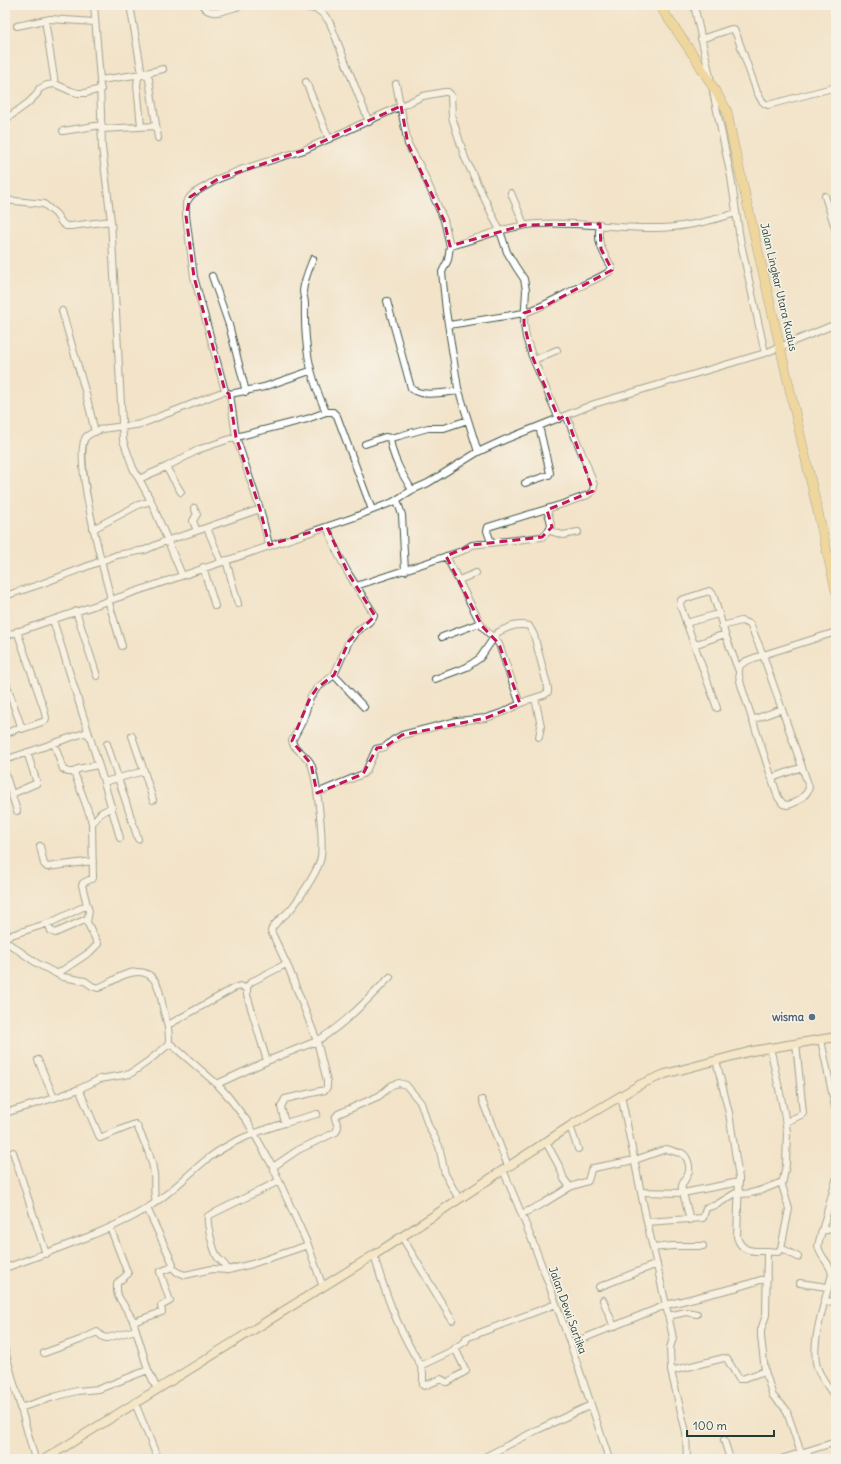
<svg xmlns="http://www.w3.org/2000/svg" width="841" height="1464" font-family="Delius,sans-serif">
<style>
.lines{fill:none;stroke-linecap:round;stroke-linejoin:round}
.minor-casing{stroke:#3f564a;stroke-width:8}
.secondary-casing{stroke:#3f564a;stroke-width:10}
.primary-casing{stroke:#3f564a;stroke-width:10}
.minor{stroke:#fff;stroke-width:6}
.secondary{stroke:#f7e8c3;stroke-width:8}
.primary{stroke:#ecc669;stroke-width:9}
.marked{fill:none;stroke:#c2185b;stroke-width:3;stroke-dasharray:8 5;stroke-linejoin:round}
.service-dot{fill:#5c6f8a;stroke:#f7f3e8;stroke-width:1.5}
.labels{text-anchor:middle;stroke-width:3;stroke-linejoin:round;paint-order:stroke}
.street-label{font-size:11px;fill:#1f3d34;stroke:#f7f3e8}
.service-label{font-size:11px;font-weight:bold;fill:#4e5e75;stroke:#f7f3e8;text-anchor:end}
</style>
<rect width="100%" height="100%" fill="#f7f3e8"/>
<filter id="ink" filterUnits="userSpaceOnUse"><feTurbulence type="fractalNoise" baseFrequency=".025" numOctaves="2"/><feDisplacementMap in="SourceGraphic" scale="8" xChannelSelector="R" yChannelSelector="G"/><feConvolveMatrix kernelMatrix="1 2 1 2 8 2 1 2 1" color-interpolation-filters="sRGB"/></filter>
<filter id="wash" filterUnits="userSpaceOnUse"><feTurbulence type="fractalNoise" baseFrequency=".012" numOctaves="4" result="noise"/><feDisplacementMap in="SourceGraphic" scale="16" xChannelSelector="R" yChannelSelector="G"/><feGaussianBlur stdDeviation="0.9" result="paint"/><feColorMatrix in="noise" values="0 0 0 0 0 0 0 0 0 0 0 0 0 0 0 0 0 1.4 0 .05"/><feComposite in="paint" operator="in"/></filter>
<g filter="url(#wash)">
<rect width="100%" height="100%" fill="#f2e3c9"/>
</g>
<g filter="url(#ink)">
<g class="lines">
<defs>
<path id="minor" d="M94 5 100 80 102 147 111 221 123 440 133 468 151 501 182 575
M130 5 142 74 148 77 149 79 158 138
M203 5C210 20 232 7 243 5
M297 5C314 11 319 5 330 23L369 122
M694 5 711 81
M45 20 55 84
M17 26 50 19 95 22
M701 39 731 29 734 30 737 36 757 92C760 98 762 103 768 105L836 87
M100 80 142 74 163 69
M306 82 329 139
M396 84 408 144 421 168 444 220 450 246 448 260 442 272 446 311 458 388 478 452
M713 92 731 177 740 239 765 353
M5 120 28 103 37 94 39 89 47 85 55 84 71 91 78 93H85L101 89
M141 126 137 85 138 78 142 74
M102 129 156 126
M63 131 102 125
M511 193 521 217 524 225
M825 196 836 231
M5 200 44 204 56 214 62 223 66 226H71L111 221
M450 246C478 239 506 226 536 224 574 221 611 228 649 228 678 229 708 222 736 213
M313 259C309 269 304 280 303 291 303 295 305 299 305 304 304 344 309 375 326 412
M212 276 229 325 246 392
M387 301 411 388C420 398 446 392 459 391
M62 311 86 394 95 432
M449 325 524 313C542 307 556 299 573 290 585 284 597 279 609 272L612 268C603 251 596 244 600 224
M534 360 557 350
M225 391 194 277 186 216V203L190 197 194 193 218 179 243 169 304 150 423 96 444 92H448L451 95 452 117 465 158 500 231 507 252 516 267 524 279 526 290 524 324 526 337 532 356 559 419
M230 394 264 387 310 371
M365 444 385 437 390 438
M166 467 181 492
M139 479 166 467 200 449 236 437 307 419 326 412H333L337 416 372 510
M525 483 549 475 550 473 539 426
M412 490C402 474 392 457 390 438L399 436 428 428H444L468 420
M397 500 402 515 405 571
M194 508 197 514 193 521 197 531
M207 528 221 561
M93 529 138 505 151 501
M550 531 563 535 578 532
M491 542 487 531 488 527 566 503 588 495 593 491 594 485 588 468 566 415
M446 556 482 626C487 633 494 637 499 644L520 704
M226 560 238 604
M203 567 215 606
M459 580 476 573
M356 586 462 551 472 545 542 537C555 527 551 523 547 510
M5 596 41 584 117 555 145 550 168 540 188 534 260 509
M111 599C105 576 70 449 87 436 102 425 123 428 140 424 148 422 156 418 163 415 181 409 199 401 217 394L225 391 230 394 236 437 260 509 269 545
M108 600 122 646
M76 611 97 676
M53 620 104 782 144 771 153 800
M686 623 718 614
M722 626 741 621 750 624 763 655 809 787C808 795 795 804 787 805L783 804 778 797 742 688C734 662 740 663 763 655L836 632
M5 636 352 518 393 502 412 490 428 483 478 452 504 440 594 404 765 353 836 324
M442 637 480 623
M694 645 725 634
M334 675 364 707
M5 680 22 729 45 721 46 718 44 709 17 631
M535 698 541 726 539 737
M717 708 680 605 681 600 709 591 713 594 725 634 738 669
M752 720 782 709
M5 734 21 727
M132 736 144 771
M54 743 63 769 68 772H74
M107 744 138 839
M5 760 84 733 89 734
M5 773 17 811
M772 778 802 767
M104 782 120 838
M317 793 363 774 366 771 376 749 385 747 393 740 402 735 457 721 486 718 501 713 528 700 544 695 548 692V688L534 635 529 626C517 623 507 627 497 633L480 658 467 667 435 679
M12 794 37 783 27 752
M92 823 101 813 112 807
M40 846 44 864 47 867 93 861
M48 923 51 931 55 933 87 919
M5 937 52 922 87 905 82 885 83 883 93 878 92 823 90 816 74 772 78 769 98 765
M5 941 38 964 63 977 85 981 92 986 98 988C111 983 123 972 138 972 158 972 160 993 163 1008 164 1013 166 1018 167 1023 169 1030 169 1038 169 1045
M57 974 90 952 98 944 87 922 89 911 87 905
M168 1025 234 988 240 986 247 989
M821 1040 836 1112
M770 1047 784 1112 787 1132 786 1165 782 1185 789 1209 781 1248 778 1252 767 1251 766 1315 761 1330V1337L765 1371 771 1390 773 1396 785 1408 787 1412 801 1453
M38 1060 54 1098
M716 1060 729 1113 739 1178 737 1237C742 1253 753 1251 767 1251
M267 1061 247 995V987L251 982 286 964
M217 1084 267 1061 317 1041 289 969 271 931C272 924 286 915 291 909 299 899 316 874 320 861 325 845 317 780 311 764 307 755 293 749 292 741L303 720 310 698 317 688 334 675 349 641 355 633 369 622 374 616V614L348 573 337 552 327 527
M79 1089 100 1138 135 1124 137 1126C144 1142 152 1156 154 1174 155 1183 153 1193 156 1202
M621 1095 647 1222 666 1305 673 1338 670 1348 671 1371 686 1432 687 1459
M482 1100 508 1166
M5 1113 54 1098 79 1089 100 1079 130 1074 147 1062 167 1046 172 1045 217 1084 227 1095 247 1121 273 1167 279 1181 308 1245 323 1287
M786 1122 801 1115 803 1113 796 1043
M285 1123 317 1114
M570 1126 578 1149
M546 1142 560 1168 564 1179 570 1187 588 1181 591 1170 593 1168 635 1160 666 1149C672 1150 676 1153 682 1153 688 1157 691 1168 688 1174 685 1181 679 1185 683 1193L739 1182
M13 1152 46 1254
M273 1167 298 1150 336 1132 338 1127 335 1118 338 1114 379 1096 392 1085 399 1083 406 1085 421 1103 428 1125 439 1146 445 1174 459 1199
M503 1170C544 1264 577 1361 609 1459
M836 1180 818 1245C819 1257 830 1262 832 1274 826 1298 810 1343 817 1367 821 1379 830 1388 836 1399
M641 1192 683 1193 690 1220
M739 1194C756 1194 766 1188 782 1182
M522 1214 544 1203 570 1187
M647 1222 703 1218 706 1208 716 1205 739 1191
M110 1227 128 1274 117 1283V1291L118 1296 133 1320 148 1370 157 1389
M822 1231 836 1228
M402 1237 452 1320
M653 1248 672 1246H703
M781 1248 798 1257
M374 1255C385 1294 398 1330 420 1364L422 1365 456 1349
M172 1267 177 1272 185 1275 212 1269 228 1270 252 1264 308 1245
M5 1268C34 1258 62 1247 90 1236 109 1228 130 1220 147 1208 169 1195 186 1176 206 1160 230 1141 256 1132 285 1123L281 1107 285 1099 325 1090 327 1087V1081L317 1041C345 1024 367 1000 390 977
M228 1270C225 1264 222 1262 218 1258 214 1253 206 1222 208 1216L279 1181
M800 1283 827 1287
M599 1287 657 1264
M603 1300 614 1327
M824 1303 836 1300
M668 1316 686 1312 697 1314
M133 1322 162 1312 161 1306 170 1301 160 1272 172 1267 173 1264 147 1208
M570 1344 666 1305 738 1287 767 1278
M5 1351 35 1459
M44 1353 80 1340 97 1332 103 1337 107 1338 136 1330
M420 1364 423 1373V1385L424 1386 441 1379 446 1382H448L466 1371 455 1348 466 1341V1338L556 1304
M671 1371 724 1358 727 1359 739 1379H742L765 1371
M135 1403 158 1459
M20 1408 54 1397 77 1391 99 1389 148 1370
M724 1440 730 1459
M807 1451 809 1459
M481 1459 537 1430 591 1405
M781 1459 836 1442"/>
<path id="secondary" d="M45 1459 374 1255 570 1126 641 1084 665 1074 752 1051 836 1037"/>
<path id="primary" d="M659 5 696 59 725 107 727 111 732 137 836 591"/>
</defs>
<use href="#minor" class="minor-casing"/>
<use href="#secondary" class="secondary-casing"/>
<use href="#primary" class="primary-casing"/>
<use href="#minor" class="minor"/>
<use href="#secondary" class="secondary"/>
<use href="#primary" class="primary"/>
</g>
</g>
<path d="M0 0H841V1464H0ZM401 106 408 144 444 220 450 246 524 225 600 224 601 249 612 270 543 307 524 313V324L532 356 559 419 566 415 593 491 547 510 552 527 542 537 472 545 446 556 482 626 499 644 520 704 486 718 402 735 385 747 377 748 363 774 317 793 311 764 292 741 310 698 317 688 334 675 349 641 375 616 348 573 327 527 269 545 260 509 236 437 229 394 225 391 194 277 186 216 190 197 218 179 304 150Z" fill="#f2e3c9" fill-opacity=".55" fill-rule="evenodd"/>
<path class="marked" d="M401 106 408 144 444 220 450 246 524 225 600 224 601 249 612 270 543 307 524 313V324L532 356 559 419 566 415 593 491 547 510 552 527 542 537 472 545 446 556 482 626 499 644 520 704 486 718 402 735 385 747 377 748 363 774 317 793 311 764 292 741 310 698 317 688 334 675 349 641 375 616 348 573 327 527 269 545 260 509 236 437 229 394 225 391 194 277 186 216 190 197 218 179 304 150Z"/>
<circle class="service-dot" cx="812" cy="1017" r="4"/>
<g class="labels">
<g class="street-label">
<text transform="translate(779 287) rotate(77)" y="4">Jalan Lingkar Utara Kudus</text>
<text transform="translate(568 1310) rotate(70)" y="4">Jalan Dewi Sartika</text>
</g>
<g class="service-label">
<text x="804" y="1021">wisma</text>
</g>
</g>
<rect width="841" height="1464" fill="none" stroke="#f7f3e8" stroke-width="20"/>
<path d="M687 1430v6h87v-6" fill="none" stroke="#1f3d34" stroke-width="2"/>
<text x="693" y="1430" font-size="12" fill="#1f3d34" stroke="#f7f3e8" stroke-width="3" paint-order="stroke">100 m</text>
</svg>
